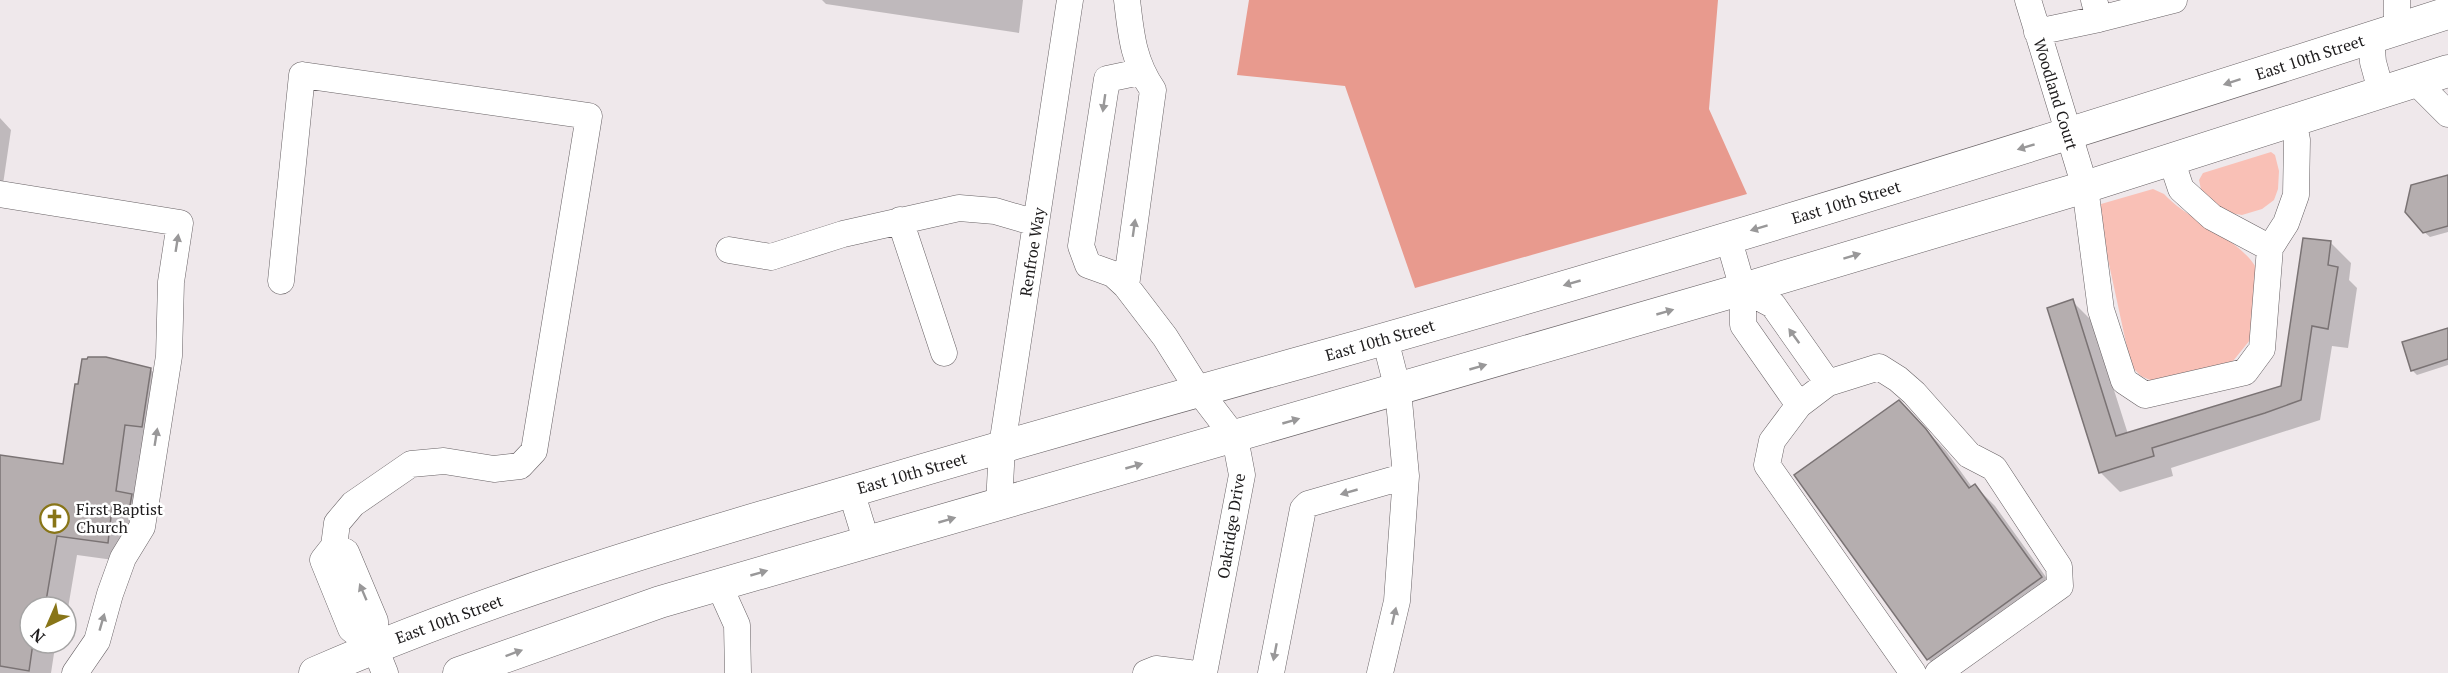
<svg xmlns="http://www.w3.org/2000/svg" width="2448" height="673" font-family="'PT Serif',serif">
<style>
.green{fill:#f9c0b6}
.forest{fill:#e89a8e}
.shadow{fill:#0003}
.building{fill:#b5aeaf;stroke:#7a7374;stroke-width:1.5}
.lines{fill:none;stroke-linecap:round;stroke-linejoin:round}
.minor-casing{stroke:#676164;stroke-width:27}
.major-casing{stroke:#676164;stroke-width:33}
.minor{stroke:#fff;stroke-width:26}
.major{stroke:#fff;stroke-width:32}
.oneway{fill:#999899}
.labels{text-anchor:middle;stroke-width:5;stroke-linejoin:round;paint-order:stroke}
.street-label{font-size:16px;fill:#1d1b1c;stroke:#fff}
.poi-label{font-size:16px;fill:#1d1b1c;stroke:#fff;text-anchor:start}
</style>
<rect width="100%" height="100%" fill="#efe8eb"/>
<path class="green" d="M2271 152 2275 155 2279 171 2278 189 2274 200 2262 209 2242 215 2224 212 2202 194 2199 180 2203 173Z
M2153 189 2164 194C2189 222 2248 241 2260 276L2250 340 2233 361 2159 384 2141 376 2131 366 2098 213 2101 204Z"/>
<path class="forest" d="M1249 0H1718L1709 109 1747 194 1415 288 1345 86 1237 75Z"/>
<path class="shadow" d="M822 0H1023L1019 33 826 4Z
M0 118 11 130 2 191 0 190Z
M2448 176V232L2430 237 2424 232Z
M2331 243 2351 263 2349 280 2357 288 2348 348 2332 346 2320 420 2171 468 2173 476 2120 492 2100 472 2072 301 2092 321 2128 434 2282 388Z
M2448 329V365L2417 375 2412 370Z
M150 369 171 389 128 562 77 555 66 620 75 631 66 638V607H30V643H60L55 647 51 673H0V456L64 466Z
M1919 422 1946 451 1972 487 1975 486 1995 506 2061 598 1942 673 1928 659Z"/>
<path class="building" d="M2448 175V226L2423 233 2405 212 2411 185Z
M2303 238 2331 241 2328 265 2338 267 2328 329 2312 326 2301 400 2265 413 2152 448 2154 456 2099 473 2047 308 2073 299 2116 436 2281 386Z
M2448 328V359L2411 371 2402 342Z
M88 357H106L151 368 142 427 125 425 116 491 132 494 129 511 112 508 108 543 57 536 45 607H30V643H33L29 671 0 666V455L63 464 75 384H78L82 359H87Z
M1899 400 1926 429 1969 488 1975 484 2042 577 1927 660 1794 475Z"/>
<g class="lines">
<defs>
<path id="minor" d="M2028 0 2085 187 2101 310 2124 381 2145 395 2245 372 2262 349 2270 248 2286 223 2296 195 2297 140 2293 120
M2397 0V30
M2099 19 2174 0
M2037 32 2099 19 2094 0
M2371 38 2373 62 2381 91
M1140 72 1107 79 1081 246 1088 265 1113 274 1126 286 1165 337 1199 391 1235 438 1242 475 1204 673
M2415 81 2448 114
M2171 159 2181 189 2212 217 2270 248
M0 194 180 223 171 282 169 356 142 527 123 558 110 594 97 641 75 673
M900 220 944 353
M1728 237 1743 289
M729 250 771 257 843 234 959 208 995 211 1036 223
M281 281 302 75 589 116 534 451 520 466 494 469 444 461 411 464 353 504 337 523 334 546
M1126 286 1153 90C1133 61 1131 34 1127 0
M1799 405 1743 325V289L1773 305 1828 383
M851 491 867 543
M999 505 1002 446 1070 0
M719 585 737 625 738 673
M375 648 351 629 323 560 334 546 346 552 375 621V648L385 673
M1146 673 1156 669 1189 673
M1271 673 1303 509 1308 504 1406 476
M1380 673 1397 601 1406 476 1398 390 1385 339
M1913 673 1767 465 1772 441 1799 405 1828 383 1879 367 1898 379 1914 393 1969 455 1994 468 2059 567 2060 586 1938 673"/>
<path id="major" d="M315 673C479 601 651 549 824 499 986 451 1147 405 1310 360 1691 253 2070 135 2448 13
M459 673 660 602 1743 289 2085 187 2448 71"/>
</defs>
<use href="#minor" class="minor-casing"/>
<use href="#major" class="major-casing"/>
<use href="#minor" class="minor"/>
<use href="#major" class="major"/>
</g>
<defs><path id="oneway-solid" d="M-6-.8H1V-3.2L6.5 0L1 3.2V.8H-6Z" transform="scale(1.5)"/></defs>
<g class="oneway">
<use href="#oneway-solid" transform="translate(2232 82) rotate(162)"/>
<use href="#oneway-solid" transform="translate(1104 103) rotate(98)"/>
<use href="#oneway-solid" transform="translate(2026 147) rotate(163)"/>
<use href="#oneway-solid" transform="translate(1134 228) rotate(-82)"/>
<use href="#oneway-solid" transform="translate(1759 228) rotate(163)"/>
<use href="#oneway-solid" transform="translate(177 243) rotate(-81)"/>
<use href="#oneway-solid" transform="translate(1852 256) rotate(-17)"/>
<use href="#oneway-solid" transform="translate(1572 283) rotate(164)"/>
<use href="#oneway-solid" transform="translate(1665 312) rotate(-16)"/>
<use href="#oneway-solid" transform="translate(1794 336) rotate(-126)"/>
<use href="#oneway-solid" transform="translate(1478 367) rotate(-16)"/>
<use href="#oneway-solid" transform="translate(1291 421) rotate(-16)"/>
<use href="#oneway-solid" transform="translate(156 437) rotate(-81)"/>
<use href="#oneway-solid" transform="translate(1134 466) rotate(-16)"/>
<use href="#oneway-solid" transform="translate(1349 492) rotate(164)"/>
<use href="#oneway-solid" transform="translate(947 520) rotate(-16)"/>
<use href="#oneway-solid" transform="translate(759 573) rotate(-16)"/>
<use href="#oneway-solid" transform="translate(363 592) rotate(-113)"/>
<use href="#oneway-solid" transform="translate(1394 616) rotate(-77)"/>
<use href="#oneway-solid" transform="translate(102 622) rotate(-74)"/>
<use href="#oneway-solid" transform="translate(1275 652) rotate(101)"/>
<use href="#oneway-solid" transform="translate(514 653) rotate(-20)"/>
</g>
<defs>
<symbol id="church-ring" viewBox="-11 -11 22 22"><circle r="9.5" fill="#fff" stroke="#887518" stroke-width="1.5"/><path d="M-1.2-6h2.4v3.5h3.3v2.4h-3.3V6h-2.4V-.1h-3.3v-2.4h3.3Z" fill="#887518"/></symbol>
</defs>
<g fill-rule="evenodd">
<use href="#church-ring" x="38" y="502" width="33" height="33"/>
</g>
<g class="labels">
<g class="street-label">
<text transform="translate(2310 57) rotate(-18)" y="6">East 10th Street</text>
<text transform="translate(2056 94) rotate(73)" y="6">Woodland Court</text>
<text transform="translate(1846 202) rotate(-17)" y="6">East 10th Street</text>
<text transform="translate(1032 252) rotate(-81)" y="6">Renfroe Way</text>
<text transform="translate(1380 340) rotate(-16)" y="6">East 10th Street</text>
<text transform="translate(912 473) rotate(-16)" y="6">East 10th Street</text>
<text transform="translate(1231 526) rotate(-81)" y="6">Oakridge Drive</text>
<text transform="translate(449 619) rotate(-20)" y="6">East 10th Street</text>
</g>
<g class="poi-label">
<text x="76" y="515">First Baptist<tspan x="76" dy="18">Church</tspan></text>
</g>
</g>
<g transform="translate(48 625) rotate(224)"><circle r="28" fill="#ffffff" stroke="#a5a4a4" stroke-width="1.5"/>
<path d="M0-4.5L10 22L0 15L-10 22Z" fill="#887518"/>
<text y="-9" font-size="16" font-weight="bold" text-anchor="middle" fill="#1d1b1c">N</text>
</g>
</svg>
